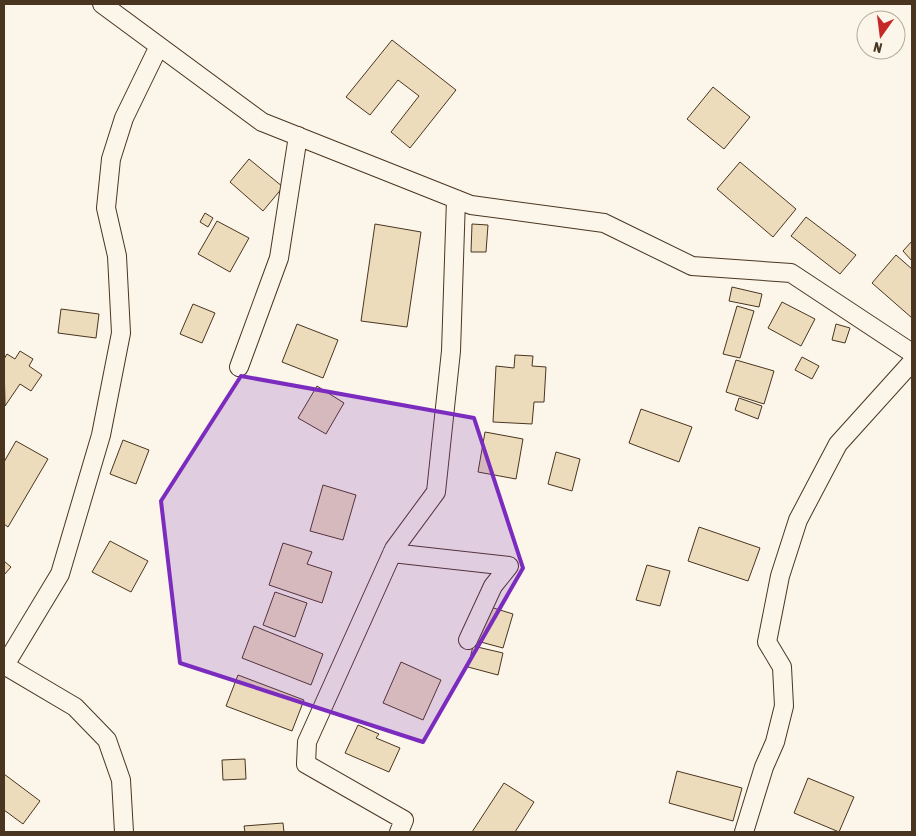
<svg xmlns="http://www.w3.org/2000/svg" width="916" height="836" font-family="'Asap Condensed',sans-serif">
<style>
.building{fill:#ecdcbc;stroke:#4a3520}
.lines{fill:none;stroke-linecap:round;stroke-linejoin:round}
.minor-casing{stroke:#4a3520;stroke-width:20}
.minor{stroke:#fbf6e9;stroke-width:18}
.marked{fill:#7b2cbf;fill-opacity:0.2;stroke:#7b2cbf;stroke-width:4;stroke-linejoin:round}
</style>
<rect width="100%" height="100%" fill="#fbf6e9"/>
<path class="building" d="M392 40 456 90 410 148 391 132 419 96 398 80 370 115 346 97Z
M713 87 750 117 724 149 687 119Z
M249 159 283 187 263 211 230 182Z
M740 162 796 209 773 237 717 189Z
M205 213 213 218 208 227 200 222Z
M806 217 856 255 840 274 791 236Z
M217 221 249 238 230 272 198 254Z
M375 224 421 232 407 327 361 321Z
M472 224 488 225 486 252H471Z
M912 241V261L903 251Z
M896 255 912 269V318L872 283Z
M732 287 762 294 759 307 729 301Z
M782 302 815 319 801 346 768 328Z
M193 304 215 313 202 343 180 334Z
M737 306 754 311 740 358 723 354Z
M61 309 99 314 96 338 58 333Z
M297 324 338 340 323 378 282 362Z
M836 324 850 328 845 343 832 340Z
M20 351 33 359 29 366 42 375 31 391 20 384 5 406 4 359 7 354 15 359Z
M515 355 533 356 532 366 546 367 544 402H534L532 424 493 422 496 366 514 368Z
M802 357 819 366 812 379 795 370Z
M736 360 774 371 764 404 726 392Z
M317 386 344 403 326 434 298 418Z
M739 398 762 406 758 419 735 410Z
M641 409 692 427 679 462 629 443Z
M485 432 523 439 516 479 478 472Z
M123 440 149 450 136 484 110 474Z
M16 441 48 459 8 527 4 524V462Z
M556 452 580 459 572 491 548 484Z
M323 485 356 495 343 540 310 531Z
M699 527 760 548 748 581 688 561Z
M110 541 148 561 131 592 92 572Z
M283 543 312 552 307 564 332 572 322 603 269 585Z
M4 561 11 567 4 575Z
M647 565 670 571 660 606 636 600Z
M275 592 307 603 295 637 263 625Z
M487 606 513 614 503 648 477 641Z
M254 626 323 654 311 685 242 658Z
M473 646 503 653 498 675 468 667Z
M401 662 441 680 423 720 383 703Z
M238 675 304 700 292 731 226 706Z
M358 725 379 734 376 738 400 748 389 772 345 753Z
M245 759 246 779 223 780 222 760Z
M677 771 742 788 733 821 669 803Z
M4 774 40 801 23 824 4 810Z
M808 778 854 797 839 832 794 813Z
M504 783 534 802 515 832H472Z
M283 823 284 832H245L244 826Z"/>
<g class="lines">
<defs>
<path id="minor" d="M102 4 262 122 471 205 604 223 692 266 791 273 912 353
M239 367 279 258 298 136
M392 553 509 566 493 586 468 640
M4 665 75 707 107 740 121 780 124 832
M5 665 60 574 101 435 121 333 117 256 106 208 111 159 124 118 159 46
M399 832 404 820 306 764 307 742 394 549 436 492 451 351 456 199
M744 832 764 767 775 742 784 706 782 667 767 642 780 576 798 520 838 444 912 362"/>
</defs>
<use href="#minor" class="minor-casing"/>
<use href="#minor" class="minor"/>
</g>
<path class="marked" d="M241 376 474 418 523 568 423 742 180 663 161 501Z"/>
<rect width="916" height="836" fill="none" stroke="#4a3520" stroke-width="10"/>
<g transform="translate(881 35) rotate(194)"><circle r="24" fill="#fbf6e9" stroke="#b4a999"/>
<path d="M0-4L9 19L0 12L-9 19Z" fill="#c62828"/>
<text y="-8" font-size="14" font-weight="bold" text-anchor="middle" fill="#4a3520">N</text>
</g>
</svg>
